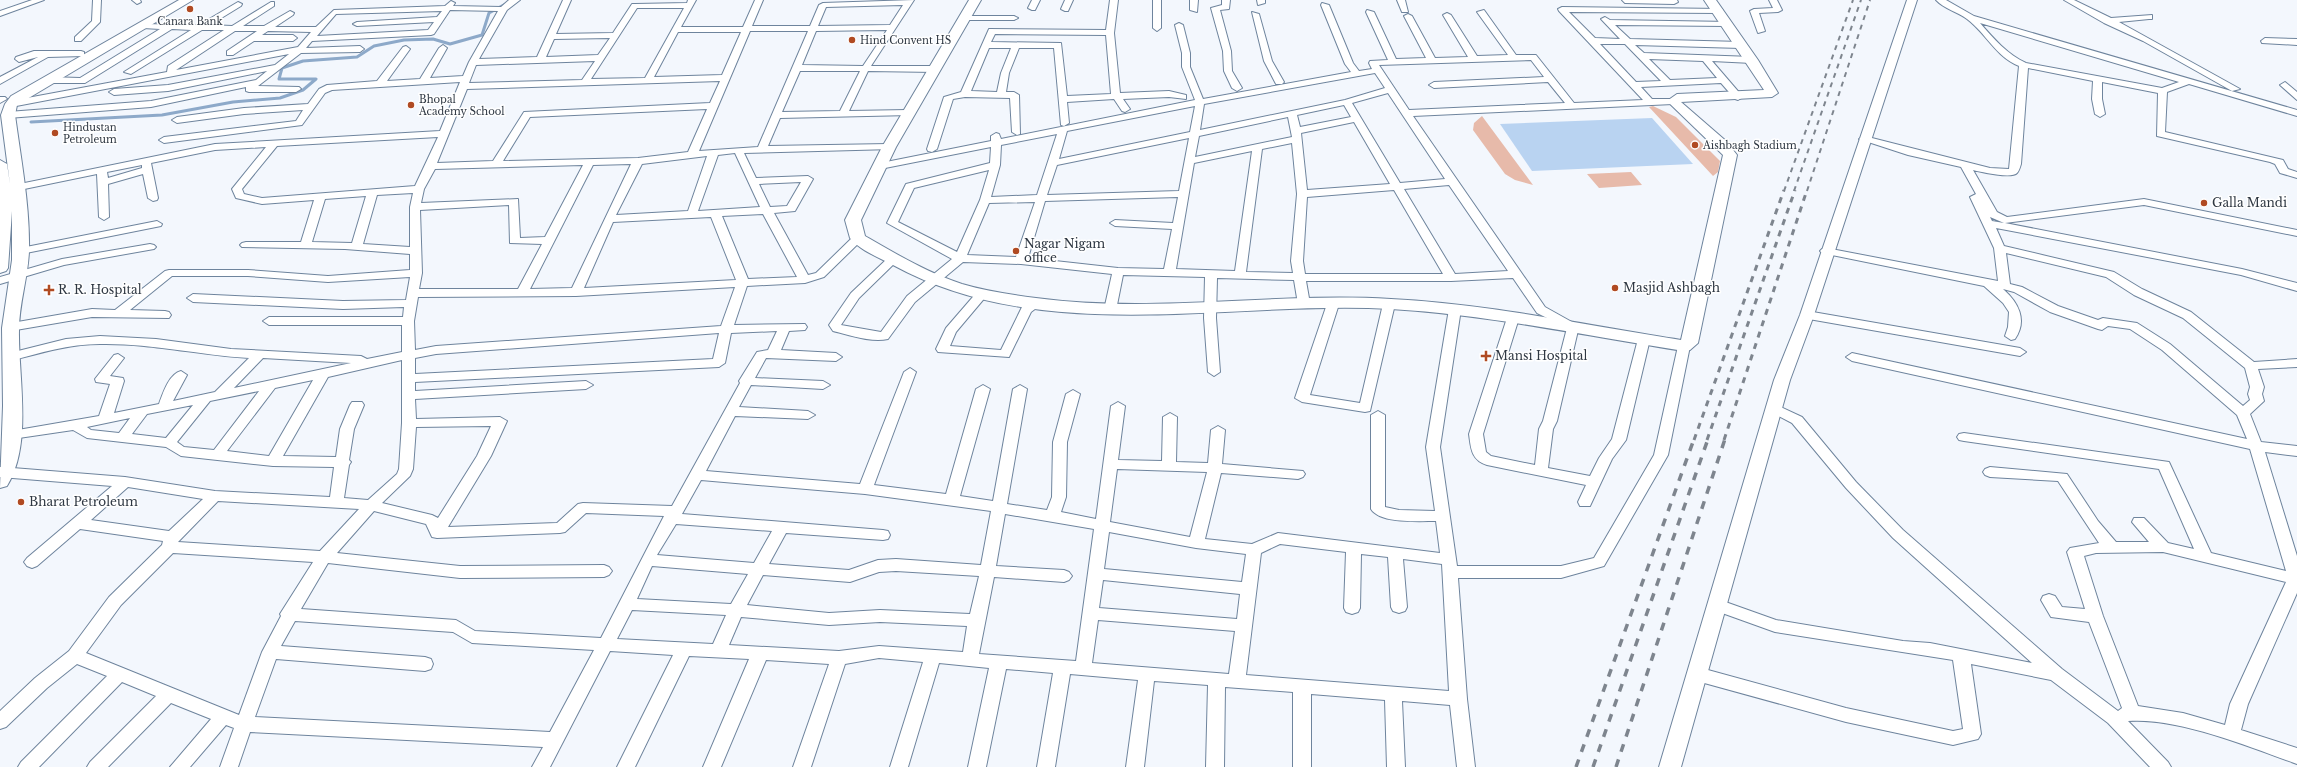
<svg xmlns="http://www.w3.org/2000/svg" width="2297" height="767" font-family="'Libre Baskerville',serif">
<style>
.green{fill:#b9d3f1}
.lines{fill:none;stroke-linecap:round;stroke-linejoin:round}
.stream{stroke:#8da9c9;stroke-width:3}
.building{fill:#e7baaa}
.minor-casing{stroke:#6e849d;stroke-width:2}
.tertiary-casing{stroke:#6e849d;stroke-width:2}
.secondary-casing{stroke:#6e849d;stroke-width:2}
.minor{fill:#fff;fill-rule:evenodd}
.tertiary{fill:#fff;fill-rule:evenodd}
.secondary{fill:#fff;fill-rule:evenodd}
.rail-far2{stroke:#7e858e;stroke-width:2;stroke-dasharray:5 5;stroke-linecap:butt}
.rail-far1{stroke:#7e858e;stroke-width:3;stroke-dasharray:6 6;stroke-linecap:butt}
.rail{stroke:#7e858e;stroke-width:3.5;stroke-dasharray:8 8;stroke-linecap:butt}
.poi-dot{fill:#b04a22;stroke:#fff;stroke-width:1.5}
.labels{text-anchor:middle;stroke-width:3;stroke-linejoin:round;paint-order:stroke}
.far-poi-label{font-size:10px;fill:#2e3742;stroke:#fff;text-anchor:start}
.poi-label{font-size:12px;fill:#2e3742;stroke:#fff;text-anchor:start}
</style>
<rect width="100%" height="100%" fill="#f3f7fd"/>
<path class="green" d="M1652 118 1693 164 1532 171 1500 124Z"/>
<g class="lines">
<path class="stream" d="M31 122 162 115 233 102 280 98 303 90 316 79H279L282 68 303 61 357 57 374 46 404 40 433 39 450 44 482 35 489 13 513 0"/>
</g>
<path class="building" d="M1653 106 1676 117 1720 161 1718 172 1713 176 1649 107Z
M1482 116 1533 185 1515 180 1505 174 1473 130 1474 123Z
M1631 172 1642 185 1599 188 1587 174Z"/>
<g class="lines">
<defs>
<path id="minor" d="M32 0H44L0 16V11Z
M93 0H101L100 22 81 41H75V37L92 21Z
M132 0H140L141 2 137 4Z
M509 0H520L507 10 479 59 537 57 563 0H571L556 34 613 33 632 4H635L687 3 688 0H696L681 27H743L755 0H763L752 26H810L819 5 823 3 914 0 871 66H936L940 69 936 72 868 71 849 111 908 110 911 111V115L780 118 768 146 889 144 893 145V149L744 153 756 178 808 176 813 179 795 211 774 213 808 275 816 273 854 236H862L864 238 824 277 805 283 747 286 734 325 805 324 807 327 805 330 789 331 781 350 836 353 842 357 836 361 766 358 755 378 823 381 830 385 823 389 751 385 739 407 808 411 815 415 808 419 735 416 706 471 860 484 904 372 910 368 916 372 874 485 946 494 976 389 983 385 990 389 960 496 993 501 1013 389 1020 385 1027 389 1007 504 1047 510 1052 497 1053 442 1066 394 1073 390 1080 394 1067 442 1066 497 1061 512 1096 519 1111 406 1118 402 1125 406 1118 460 1162 461 1163 417 1170 413 1177 417 1176 462 1208 463 1211 430 1218 426 1225 430 1222 464 1303 471 1305 474 1303 477 1298 479 1221 473 1205 539 1252 544 1278 533 1440 553 1436 521C1420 521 1380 524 1371 509V415L1378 411 1385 415V507L1399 510 1435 511 1426 447 1449 309 1455 305 1461 309 1440 447 1457 566H1561L1594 558 1654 455 1678 346 1684 342 1690 346 1668 455 1604 566 1561 578H1458L1467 699 1475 767H1457L1450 705 1402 701 1405 767H1387L1385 700 1311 694V767H1293V692L1225 687 1224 767H1206L1208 685 1154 681 1144 767H1126L1138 680 1070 674 1055 767H1037L1053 673 1006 669 986 767H968L989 668 939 663 908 767H890L923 662 879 658 845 664 811 767H793L829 664 766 660 721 767H703L749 659 689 656 635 767H617L673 655 610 651 550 767H532L543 747 250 732 238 767H220L234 728 226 725 190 767H170L211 719 171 703 108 767H87L90 762 156 696 122 682 39 767H18L21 762 107 676 77 664 47 688 6 727 0 729V711L35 678 69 651 109 597 162 545 163 541 80 529 37 566 32 568 27 566 24 562 27 558 112 486 0 477V467L125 477 215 491 330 497 334 467 273 466 181 456 166 447 87 438 73 430 12 439 7 438 5 435 12 431 99 416 110 384 96 382 95 379 114 355 118 354 124 358 110 376 123 378 124 381 114 413 159 404C163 393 169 374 181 371L187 375 173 401 215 392 249 358C199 355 150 343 100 344 69 344 40 353 10 361L4 357 6 354 66 339 100 336 156 339 231 349 361 356 367 359 402 352V325H269L263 321 269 317H403L404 307 343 309 193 302 187 298 193 294 343 301 406 300 410 277 328 282 248 276H172L130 310 165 311 169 312 171 315 169 318 92 317 10 331 6 330 4 327 6 324 92 309 115 310 165 271 169 270H248L328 276 410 270V254L345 249 242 247 240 245 242 243 246 242H301L314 200 262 204 236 198 232 189 266 147 215 150 151 163 158 198 157 200 153 201 148 198 143 174 108 184 109 217 104 220 99 217 97 174 0 194V188L215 144 440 131 460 82 332 90 325 93 302 125 164 143 159 140 164 137 296 121 303 110 244 114 177 123 172 120 177 117 244 108 308 104 319 89 327 85 377 81 403 47 406 46 410 49 387 81 420 79 439 48 443 45 447 48 430 78 463 76 469 62 498 11 450 10 434 34 431 35 312 41 306 48 360 46 364 49 360 52 301 53 258 86 299 87 301 89 296 92H249L246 91V87L151 107 8 118 3 115 8 112 151 101 256 80 267 71 168 91 114 95 109 92 114 89 168 85 275 65 289 54 11 107 6 104 11 101 167 72 168 66 224 30H202L131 74 124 72 191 30 172 29 85 83H48L43 80 48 77 80 78 160 29 143 28 139 26 140 24 199 25 238 2 242 4 241 6 210 25 232 26 271 2H274V6L243 26H264L290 11 294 13 293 15 275 27H316L334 10 445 6 451 1 455 3 453 6 501 7ZM903 5 890 25 818 26 826 7ZM637 8H684L645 78 591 79ZM442 11 437 17 357 22 353 24 357 26 434 22 428 30 317 36 336 14ZM887 30 863 66 802 65 816 31ZM235 31H257L227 51V55H233L254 41H293L297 38 293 35H262L268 31 311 32 298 47 176 70ZM750 31H808L758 147 699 151ZM678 32H741L722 75 654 77ZM610 38 598 55 546 57 554 39ZM595 61 582 80 469 83 476 65ZM800 71H860L840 111 782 112ZM720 81 710 103 524 112 493 161 437 163 467 89ZM707 109 688 152 638 158 503 161 530 117ZM438 137 415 186 262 198 244 194 242 189 277 146ZM735 153 760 207 698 211 718 155ZM707 156 688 211 616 215 642 164ZM631 164 572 288 530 289 593 165ZM142 165V168L108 178 107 172ZM583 165 545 237 520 238 518 199 421 203 424 189 435 169ZM801 182 787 206 770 207 759 184ZM413 193 410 207V247L363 244 377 195ZM366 196 352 243 312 242 325 199ZM509 205 510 243 542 244 518 289H419L422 273 420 210ZM763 214 797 277 748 279 722 216ZM711 217 736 280 584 288 613 222ZM735 287 721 326 436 346 415 350 414 321 418 297 576 296ZM777 331 768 350 757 352 739 381 740 383 672 506 583 503 578 504 557 523 448 527 491 456 507 421 500 417 416 419 415 399 586 389 593 385 586 381 415 391V382L719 367 725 363 731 333ZM719 333 713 359 415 374V358L436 354ZM263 358 351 363 234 388ZM402 360V423L399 469 397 474 368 500 344 498 349 465 351 462 349 460 354 429 364 405 362 402H352L350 405 340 429 336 457 283 456 328 377ZM313 380 269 456 227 451 275 388ZM259 391 214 450 184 447 177 442 210 401ZM193 405 166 438 132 434 147 414ZM130 418 119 433 91 430 87 427ZM491 426 477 456 438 518 432 515 382 503 410 476 413 469 416 427ZM1117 469 1207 472 1190 537 1110 522ZM701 480 865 494 991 511 981 565 896 559 878 560 849 570 769 564 786 533 883 540 888 539 890 535 888 531 883 530 682 514ZM128 487 203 499 169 531 91 520ZM218 501 359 509 320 551 178 542ZM374 511 426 524 432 537 437 538 560 533 565 532 586 513 664 516 601 638 475 631 456 620 301 609 328 563 460 578 604 577 609 575 612 571 609 567 604 565 460 566 337 553ZM1005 514 1094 529 1076 661 979 654 994 577 1064 582 1069 580 1072 576 1069 572 1064 570 996 566ZM676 524 772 531 754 563 657 555ZM1109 532 1196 548 1246 554 1242 582 1104 569ZM1280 544 1346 552 1344 608 1346 612 1352 614 1358 612 1360 608 1361 554 1388 557 1391 607 1393 611 1399 613 1405 611 1407 607 1403 559 1442 564 1449 691 1246 675 1261 553ZM173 553 313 562 280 614 281 616 262 652 239 715 86 653 121 605ZM652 566 748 574 731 604 637 599ZM896 571 979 576 970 614 880 610 829 613 747 605 763 575 850 582 879 572ZM1103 580 1240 594 1237 619 1099 608ZM632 610 726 615 713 644 617 639ZM741 617 829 625 880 622 967 626 963 652 879 646 839 651 729 645ZM1098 620 1235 631 1229 674 1092 663ZM295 621 453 632 472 643 594 650 550 732 255 717 276 659 425 671 431 669 433 664 431 659 425 657 281 646Z
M1032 0H1040L1035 10H1032L1028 8Z
M1065 0H1073L1068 11H1065L1061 9Z
M1110 0H1118L1114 33 1120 93 1169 91 1186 95V99L1169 97 1123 99 1130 109 1125 112 1122 111 1114 99 1067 102 1069 123 1064 126 1061 125 1054 48H1019L1009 73 1006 92H1014L1019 95 1020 134 1017 135 1012 132 1010 98 965 97 953 99 937 149 932 152 928 151 927 149 944 97 961 92 989 29 1106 30ZM995 34 1106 35 1111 94 1067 96 1061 43 991 42ZM989 48H1011L1001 73 997 92 971 91Z
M1153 0H1161V28L1157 31 1153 28Z
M1190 0H1198L1197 12 1190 10Z
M1222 0H1230L1229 9 1220 10 1231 51 1232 71 1242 88 1237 91 1232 88 1224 71 1223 51 1211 8 1222 5Z
M1257 0H1265V3L1258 5Z
M1397 0H1405L1408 12H1402Z
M1622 0H1677L1678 2 1674 4 1625 3Z
M1769 0H1777L1782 10 1778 12 1759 13 1765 31 1758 33 1750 11 1754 9 1773 8Z
M1936 0H1946L1974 16 2297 110V116L2189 84 2167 92 2165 132 2283 160 2288 169 2297 172V178L2280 173 2275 164 2270 162 2157 136 2158 93 2102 82V99L2105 114 2100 117 2095 114 2092 99 2093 81 2028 68 2021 164C2020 167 2019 171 2017 173 2012 179 1981 172 1973 170L1997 212 2007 217 2144 199 2297 230V236L2144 205 2005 223 2242 269 2297 283V291L2241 275 1996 228 2004 246 2114 272 2142 289 2191 312 2254 362 2297 359V367L2258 369 2264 387 2262 394 2264 401 2250 414 2261 442 2297 446V456L2265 452 2297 556V593L2248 704 2241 730 2297 748V764C2250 747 2177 717 2128 721L2168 762 2171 767H2150L2108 723 2051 680 1971 664 1981 734 1978 739 1953 745 1846 722 1697 681 1691 679 1689 674 1691 669 1697 667 1846 708 1953 731 1963 729 1953 660 1775 632 1711 609 1709 605 1711 601 1717 599 1776 620 1903 641 1930 643 2032 663 1893 538 1846 488 1792 423 1769 411 1767 408 1769 405 1774 404 1802 417 1856 482 1903 530 2062 669 2118 711 2122 708 2089 622 2051 617 2041 600 2043 596 2049 594 2055 596 2062 607 2085 609 2067 552 2070 548 2099 543 2058 481 1990 477 1985 475 1983 472 1985 469 1990 467 2067 474 2098 521 2116 542H2149L2132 522 2134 518H2144L2168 543 2194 549 2159 469 1964 441 1959 440 1957 437 1959 434 1964 433 2169 462 2211 553 2286 571 2250 449 1852 361 1846 357 1852 353 2247 439 2237 415 2162 350 2130 329 2108 326 2102 330 2098 329 2050 312 2014 292 2003 289C2018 302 2028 320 2015 339L2011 340 2005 336 2008 327 2009 312 2003 303 1984 286 1822 253 1820 251 1822 249 1826 248 1998 281 1994 248 1970 197 1976 194 1961 167 1908 155 1859 139 1864 136 1990 168 2009 169 2019 66C1995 56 1986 33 1967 19 1958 12 1944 9 1936 0ZM1980 23 2179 82 2162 88 2026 63C2008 55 1993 38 1980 23ZM1990 217 2004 223 1992 221ZM2006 253 2106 277 2134 295 2183 318 2245 368 2250 387 2248 394 2250 400 2243 406 2170 344 2137 323 2103 318 2098 320 2058 306 2022 287 2010 284ZM2163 552 2286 582 2230 704 2225 725 2183 713 2138 706 2103 616 2084 556 2096 553Z
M2064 0H2074L2111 18 2152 15V19H2149L2119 22 2240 89 2232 91 2143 41 2104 23Z
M1322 3 1329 5 1353 63 1359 71 1372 69 1369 63 1370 61 1388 60 1366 12 1367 10 1374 12 1396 59 1426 58 1404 16 1408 14 1412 16 1435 58 1468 57 1443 15 1447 13 1451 15 1477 56 1508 55 1477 12 1484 10 1516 55H1536L1574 103 1643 100 1559 11 1558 9 1562 7 1722 9 1723 11 1719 13 1569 12 1595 38 1620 39 1601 19 1605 17 1610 20 1730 22 1731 24 1727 26 1615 25 1630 39 1741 42 1745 45 1741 48 1635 45 1644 53 1752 57 1756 60 1752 63 1712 61 1743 97 1738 100 1735 99 1721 83 1641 87 1652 99H1676L1678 101 1673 104 1413 116 1545 307 1579 326 1557 421 1553 429 1548 468 1590 476 1599 458 1612 439 1638 339 1644 335 1650 339 1626 440 1612 459 1590 506H1580L1578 502 1586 485 1487 465C1471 460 1471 448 1469 434L1507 318 1513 314 1519 318 1483 434 1486 452 1491 456 1535 465 1539 429 1543 421 1567 328 1537 313 1513 278 1451 281H1306L1310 304 1304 308 1298 304 1294 280 1217 278 1216 318 1220 372 1214 376 1208 372 1204 318 1205 277 1123 275 1116 310 1110 314 1104 310 1112 274 1021 264 963 262 915 302 888 339C872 343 849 335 833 331L829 325 851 293 889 257 893 256 899 259 859 298 841 325 881 332 907 296 952 259 887 223 906 184 990 163 991 147 880 169 875 166 876 164 991 141V136L996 133 999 134 1001 139 1195 100 1182 67V53L1175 25 1179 23 1183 25 1190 53V67L1203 99 1351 72 1345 64 1321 5ZM1600 44H1625L1661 81 1636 82ZM1649 59 1703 61 1717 78 1670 80ZM1531 60 1544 77 1434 82 1429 85 1434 88 1548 82 1565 103 1409 110 1379 65ZM1375 73 1385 88 1345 100 1200 130 1204 104ZM1388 93 1445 179 1400 183 1352 103ZM1344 105 1351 117 1300 127 1297 115ZM1195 106 1190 132 1059 159 1067 131ZM1288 117 1292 137 1195 157 1199 136ZM1354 122 1390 184 1307 190 1301 133ZM1057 134 1037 195 991 197 1000 165 1001 145ZM1189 138 1179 191 1047 195 1057 165ZM1292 143 1297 194 1291 261 1293 273 1246 272 1262 149ZM1252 151 1235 271 1176 269 1194 163ZM989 170 980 200 957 252 898 222 914 188ZM1449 185 1508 271 1455 274 1404 189ZM1394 190 1443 274H1305L1303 261 1307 197ZM1178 197 1173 223 1115 220 1110 223 1115 226 1172 229 1164 269 1118 268 1028 258 1045 201ZM1035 202 1016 257 967 255 989 203Z
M1252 12 1259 14 1272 61 1284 82 1282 84H1276L1264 61Z
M962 16H1014L1018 18 1014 20H962Z
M2265 38 2297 39V45L2262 43 2261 41Z
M81 51 84 52V56L48 57 0 84V77L38 57 19 62 15 59 16 57 34 51Z
M2285 82 2297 92V100L2280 85Z
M0 97H5L7 99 0 103Z
M157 221 162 224 161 226 21 254 15 251 21 248Z
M150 244 154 245 156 247 154 249 64 265 0 284V277L62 259Z
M982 290 988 294 956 332 950 346 1001 350 1022 307 1037 299 1043 303 1031 312 1009 357 938 352 936 349 946 328 978 291Z
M1333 300 1339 304 1310 395 1360 403 1383 304 1389 300 1395 304 1370 411 1365 412 1302 402 1295 398 1327 304Z
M1807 311 2020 348 2026 352 2020 356 1803 318 1801 315 1803 312Z"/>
<path id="tertiary" d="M1907 0H1917L1814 315 1790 380 1681 767H1659L1774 380 1800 315Z"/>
<path id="secondary" d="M179 0H193L17 105 15 115C21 160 30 206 29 251 28 278 19 303 19 330 18 377 33 444 7 486L0 488 3 406 2 328 12 260V211L8 268 6 271 0 273V160L7 164 10 184 1 115 5 104 11 96Z
M969 0H981L896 147 861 220 865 236C896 254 928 273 962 284 986 291 1012 295 1036 298 1155 314 1273 292 1391 299 1489 304 1585 325 1681 340L1723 155 1667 101 1677 94 1764 90 1704 0H1716L1758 60 1778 93 1772 97 1681 102 1726 141 1737 155 1698 343 1690 350 1684 351C1587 336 1490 315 1391 309 1228 300 1045 348 893 265 880 258 859 250 850 238L845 220 882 147Z"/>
</defs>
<use href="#minor" class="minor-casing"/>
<use href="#tertiary" class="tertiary-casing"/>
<use href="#secondary" class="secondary-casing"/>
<use href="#minor" class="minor"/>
<use href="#tertiary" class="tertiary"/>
<use href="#secondary" class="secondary"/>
<path class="rail-far2" d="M1784 191 1853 0
M1794 191 1861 0
M1807 191 1870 0"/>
<path class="rail-far1" d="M1694 440 1784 190
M1707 440 1795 190
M1724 440 1807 190"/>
<path class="rail" d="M1576 767 1694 439
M1593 767 1708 439
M1616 767 1725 439"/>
</g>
<g class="poi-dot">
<circle cx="190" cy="9" r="4"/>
<circle cx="852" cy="40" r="4"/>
<circle cx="411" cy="105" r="4"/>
<circle cx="55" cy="133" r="4"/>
<circle cx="1695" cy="145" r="4"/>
<circle cx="2204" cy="203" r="4"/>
<circle cx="1016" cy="251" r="4"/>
<circle cx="1615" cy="288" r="4"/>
<path d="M47 284h4v4h4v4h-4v4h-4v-4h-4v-4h4z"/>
<path d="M1484 350h4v4h4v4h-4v4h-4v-4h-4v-4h4z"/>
<circle cx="21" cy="502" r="4"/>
</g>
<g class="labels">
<g class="far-poi-label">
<text x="190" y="25" text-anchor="middle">Canara Bank</text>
<text x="860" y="44">Hind Convent HS</text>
<text x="419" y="103">Bhopal<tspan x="419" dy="12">Academy School</tspan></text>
<text x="63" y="131">Hindustan<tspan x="63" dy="12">Petroleum</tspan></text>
<text x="1703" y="149">Aishbagh Stadium</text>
</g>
<g class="poi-label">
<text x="2212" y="207">Galla Mandi</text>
<text x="1024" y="248">Nagar Nigam<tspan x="1024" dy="14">office</tspan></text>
<text x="1623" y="292">Masjid Ashbagh</text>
<text x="58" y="294">R. R. Hospital</text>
<text x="1495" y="360">Mansi Hospital</text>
<text x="29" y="506">Bharat Petroleum</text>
</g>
</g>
</svg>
